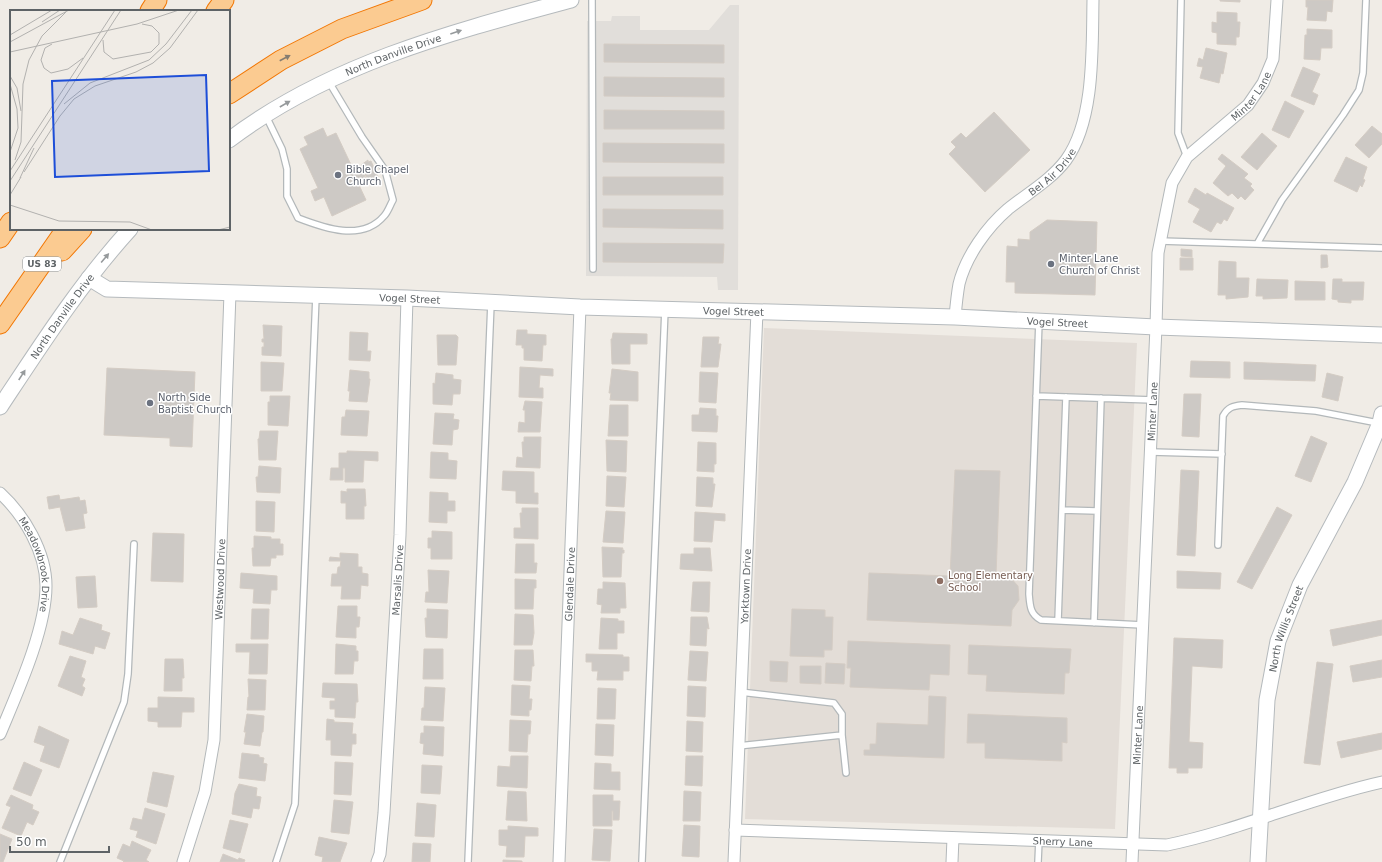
<svg xmlns="http://www.w3.org/2000/svg" width="1382" height="862" font-family="'DejaVu Sans',sans-serif">
<style>
.industrial{fill:#e1deda}
.education{fill:#e3ddd7}
.building{fill:#cdc9c5;stroke:#d4ccc4}
.lines{fill:none;stroke-linecap:round;stroke-linejoin:round}
.lane-casing{stroke:#b3b8ba;stroke-width:8}
.street-casing{stroke:#b3b8ba;stroke-width:13}
.secondary-casing{stroke:#b5babd;stroke-width:17}
.highway-casing{stroke:#f27704;stroke-width:21}
.lane{stroke:#fff;stroke-width:5.5}
.street{stroke:#fff;stroke-width:11}
.secondary{stroke:#fff;stroke-width:15}
.highway{stroke:#fbcb91;stroke-width:19}
.oneway{fill:#969a9c}
.oneway2{fill:#857d71}
.worship-dot{fill:#6b7280;stroke:#fff;stroke-width:1.5}
.education-dot{fill:#8d6e63;stroke:#fff;stroke-width:1.5}
.labels{text-anchor:middle;stroke-width:3;stroke-linejoin:round;paint-order:stroke}
.shield{fill:#fff;stroke:#8e9294;stroke-width:1}
.shield-label{font-size:9px;font-weight:bold;fill:#5e6366}
.street-label{font-size:10px;fill:#5e6366;stroke:#fff}
.worship-label{font-size:10px;fill:#5b616d;stroke:#fff;text-anchor:start}
.education-label{font-size:10px;fill:#785e54;stroke:#fff;text-anchor:start}
.inset-road{fill:none;stroke:#b2b1af;stroke-width:1}
.view{fill:#1d4ed8;fill-opacity:0.15;stroke:#1d4ed8;stroke-width:2}
.inset-edge{fill:none;stroke:#5e6366;stroke-width:2}
</style>
<rect width="100%" height="100%" fill="#f0ece6"/>
<path class="industrial" d="M730 5H739L738 290H718L717 277 586 276 587 21H611L612 16H640V30H709Z"/>
<path class="education" d="M764 328 1137 343 1115 829 745 819Z"/>
<path class="building" d="M1220 0H1240V2L1220 1Z
M1306 0H1333L1332 12 1327 11 1326 21 1307 20 1308 7H1306Z
M1217 12 1237 13V22H1240L1239 37H1236V45L1217 44V33L1212 32V22L1217 23Z
M1307 29 1332 30V48H1321L1320 60 1304 59 1305 35H1307Z
M604 44 724 45V63L604 62Z
M1206 48 1227 53 1223 74 1221 73 1219 83 1200 78 1203 67 1197 66 1199 58 1203 60Z
M1303 67 1320 74 1312 92 1318 95 1314 105 1291 96Z
M604 77 724 78V97L604 96Z
M1285 101 1304 111 1289 138 1272 130Z
M604 110 724 111V129H604Z
M994 112 1030 150 985 192 949 154 956 147 951 142 961 133 966 138Z
M1372 126 1382 134V144L1369 158 1355 145Z
M323 128 327 137 336 133 354 171 361 168 366 179 358 183 366 200 332 216 324 197 315 201 311 191 318 188 300 149 308 145 304 137Z
M1262 133 1277 146 1257 170 1241 157Z
M603 143 724 144V163L603 162Z
M1222 154 1248 174 1244 178 1252 184 1250 186 1254 190 1245 200 1241 196 1238 199 1232 193 1228 196 1213 183 1226 166 1218 159Z
M1346 157 1367 167 1363 179 1365 180 1362 187 1360 185 1357 192 1334 181Z
M368 160V162L371 161 378 177 368 181 361 165Z
M603 177H723V195H603Z
M1195 188 1206 195 1207 193 1234 208 1227 221 1224 219 1221 224 1217 222 1211 232 1193 222 1200 209 1188 202Z
M603 209 723 210V229L603 227Z
M1047 220 1097 222 1095 295 1015 293V282H1006L1007 246 1018 247V239L1030 240V232Z
M603 243 724 244 723 263 603 262Z
M1181 249 1192 250V257L1181 256Z
M1321 255H1327L1328 267 1321 268Z
M1180 258H1193V270H1180Z
M1219 261 1236 262V278H1249L1248 297 1226 299V295H1218Z
M1257 279 1288 280 1287 298 1263 299V296H1256Z
M1333 279H1342V282H1364L1363 300H1351V303L1338 302V300L1332 299Z
M1295 281 1325 282V300H1295Z
M263 325 282 326 281 356 262 355V347H264V342H262V339H264Z
M517 330H527V334L546 335V345H543L542 361 524 360V348H522V345H516Z
M350 332 368 333 367 351H371L370 361 349 360Z
M613 333 647 334V344H630V364H612L611 339H612Z
M437 335H456L458 337 456 365H438Z
M703 337H719L718 344H721L718 367H701Z
M1191 361 1230 362V378L1190 377Z
M261 362 284 363 282 391H261Z
M1244 362 1316 365 1315 381 1244 379Z
M520 367 553 369V376L540 375 539 388H543V398L519 397Z
M107 368 195 372 192 447 170 446V438L104 435Z
M612 369 638 372V401L610 400 611 393H609Z
M350 370 369 372V379H370L367 402 349 401 350 391H348Z
M700 372 718 373 716 403 699 402Z
M436 373 453 375V379L461 380 460 394H453L452 405 433 404V383L435 384Z
M1327 373 1343 377 1338 401 1322 397Z
M1184 394H1201L1199 437 1182 436Z
M270 396H290L288 426 268 425V402H270Z
M525 401 542 402 540 432H518L519 422 525 423V410H523Z
M610 405H628V436H608Z
M700 408 716 409V416H718L717 432 692 431V415H699Z
M346 410 369 411 367 436 341 435 342 417H345Z
M435 413 454 414 453 419 459 420 458 429 453 430 452 445 433 444Z
M260 431H278L276 460H259L258 439H259Z
M1311 436 1327 443 1311 482 1295 476Z
M524 437H541L540 468 516 467 517 457 523 458 522 442H524Z
M606 440 627 441 626 472 607 471Z
M698 442 716 443V464H714V472L697 471Z
M347 451 378 452V461L364 460 363 482H345V468H343V480H330L331 468H339V453H347Z
M431 452 448 453V460L457 461 456 479 430 478Z
M259 466 281 468 280 493 257 492 256 477H258Z
M955 470 1000 471 996 575H1008L1018 586 1019 600 1012 610 1011 626 867 620 869 573 950 576Z
M1181 470 1199 471 1195 556 1177 555Z
M503 471 534 472V493H538V504L516 503V491L502 490Z
M607 476 626 477 624 507 606 506Z
M697 477 713 478V484H715L712 507 696 506Z
M347 489H365L366 506H364V519H346V503H341V491L347 492Z
M430 492 448 493V501H455V511H447V523L429 522Z
M59 495 60 500 79 497 80 501 85 500 87 513 83 514 85 528 66 531 60 507 49 509 47 497Z
M256 501 275 502 274 532 256 531Z
M1277 507 1292 515 1252 589 1237 582Z
M522 508H538V539L514 538V528H521L520 513H522Z
M606 511 625 512 623 543 603 542Z
M695 512 725 514V521L714 520 712 542 694 541Z
M432 531 452 532V559H431V548H428V538H432Z
M153 533 184 534 183 582 151 581Z
M254 536 271 537V539H280V544H283V555H276V558H271L270 566H253L252 548H254Z
M516 544H534V563H537L536 573H515Z
M602 547 623 548 622 550H624V553H622L621 577H603Z
M694 548H710L712 571 680 569 681 554H694Z
M340 553 358 554V567H362V573L368 574V586L361 585 360 599H341L342 586H331L332 574H337L338 567H340L341 561H329L330 557 340 558Z
M428 570 449 571 447 603 425 602 426 592H429Z
M1177 571 1221 573 1220 589 1177 588Z
M241 573 277 576V590H271L270 604 253 603 254 589 240 588Z
M95 576 97 607 78 608 76 577Z
M515 579 536 580V588H534L533 609H515Z
M603 582 625 583 626 608H620V613H601L602 605 597 604 598 589H603Z
M693 582H710L709 612 691 611Z
M338 606H357V617H360L359 627H356V638L336 637Z
M252 609H269L268 639H251Z
M427 609 448 610 447 638 426 637 425 618H427Z
M792 609 825 610V617H833L832 650H824V657L790 656Z
M515 614 533 615 534 633 532 645H514Z
M691 617H707L709 629 707 628 706 646 690 645Z
M80 618 102 625 101 630 110 633 105 649 95 646 93 654 59 644 62 631 73 635Z
M601 618 618 619V621H624V633H617V649H599Z
M1382 620V635L1333 646 1330 630Z
M1174 638 1223 640 1222 668 1192 666 1189 742 1203 743 1202 768H1188V773H1177V768H1169Z
M848 641 950 645 949 675 930 674 929 690 850 687 851 668H847Z
M236 644H268L267 674H249L250 652H236Z
M336 644 356 646V651H358V661H354L353 674H335Z
M969 645 1071 649 1069 673H1065L1064 694 986 691 987 675 968 674Z
M424 649H443V679H423Z
M515 650H533L534 666H532L531 681 514 680Z
M690 651 708 652 706 681 688 680Z
M586 654 623 655V657H629V671H623V680H597L598 671H592V662H586Z
M70 656 86 661 81 677 85 679 82 686 85 688 82 696 58 686Z
M165 659H183L184 678H182V691H164Z
M1382 660V677L1353 682 1350 666Z
M770 661 788 662 787 682 770 681Z
M1317 662 1333 664 1320 765 1304 763Z
M826 663 845 664 844 684 825 683Z
M800 666H821V684L800 683Z
M248 679 266 680 265 710H247L248 697H249Z
M323 683 357 684 358 702H356L355 718 335 717V709H330V701H335V698L322 697Z
M512 685 530 686 529 699H532L531 710H529V716L511 715Z
M688 686 706 687 705 717 687 716Z
M425 687 445 688 443 721 421 720 422 708H424Z
M598 688 616 689 615 719H597Z
M929 696 946 697 944 758 864 755V750H870V744H876L877 723 928 725Z
M158 697 194 698V712H182L181 727H158V722L148 721V708H158Z
M247 714 264 716 263 732H262L260 746 244 744 246 732H244Z
M968 714 1067 718V743L1062 742V761L985 758V743H967Z
M327 719 334 720V722L353 723 352 734H356V744H352L351 756 331 755V740H326Z
M510 720 531 721 530 734H528L527 752 509 751Z
M687 721 703 722 702 752 686 751Z
M596 724 614 725 613 756 595 755Z
M39 726 69 740 59 768 40 761 45 746 34 742Z
M424 726 444 727 443 756 423 754 424 744 420 743 421 733H424Z
M1382 733V749L1341 758 1337 742Z
M242 753 259 755V757L264 758 263 763 267 764 265 781 239 778Z
M511 756H528L527 788 497 786 498 766 510 767Z
M686 756H703L702 786 685 785Z
M24 762 42 770 31 796 13 789Z
M335 762 353 763 351 795 334 794Z
M595 763 611 764V772H620V790L594 789Z
M422 765 442 766 440 794 421 793Z
M153 772 174 776 167 807 147 802Z
M239 784 257 788 256 796 261 797 259 809 253 808 251 818 232 814 235 793Z
M508 791 526 792 527 821 506 820Z
M684 791 701 792 700 821H683Z
M11 795 33 805 32 809 39 812 33 825 27 822 21 836 2 828 11 807 6 805Z
M593 795H613V801H620L619 820H613V811H612V826H593Z
M334 800 353 802 349 834 331 832Z
M417 803 436 805 434 837 415 836Z
M145 808 165 814 156 844 136 837 138 831 130 829 133 818 142 820Z
M230 820 248 824 240 853 223 848Z
M684 825 700 826 699 857 682 856Z
M508 826 538 828V836H525L524 857H506L507 846 499 845V830H508Z
M594 829 612 830 610 861 592 860Z
M0 834 12 839 3 862H0Z
M319 837 347 843 340 862H322L323 857 315 855Z
M132 841 151 850 146 860 149 862H123L124 861 117 858 123 844 130 847Z
M413 843 431 844 430 862H412Z
M223 854 238 860 239 858 245 860 244 862H220Z
M503 860 522 861V862H503Z"/>
<g class="lines">
<defs>
<path id="lane" d="M592 0 593 269
M1181 0 1178 133 1187 157
M266 116 282 149 287 169V196L298 218C324 228 362 242 384 216 388 212 390 205 393 200L385 170 362 137 329 82
M1160 241 1382 248
M1257 244 1282 200 1343 115 1359 90 1363 73 1366 0
M1039 321 1029 594C1030 606 1030 614 1041 620L1143 625
M1036 396 1153 400
M1151 452 1222 454
M1062 510 1097 511
M1218 545 1223 416C1228 407 1233 406 1242 405L1316 411 1378 423
M1058 621 1066 397
M1094 623 1101 398
M842 735 846 773
M738 746 842 735V714L834 703 740 692
M60 862 124 702 128 674 134 544
M276 862 295 804 316 296
M468 862 491 303
M642 862 665 309
M1038 862 1039 840"/>
<g id="street">
<path id="s1" d="M955 317C956 306 957 295 959 284 966 256 987 227 1008 209 1028 193 1051 180 1066 160 1095 120 1092 48 1093 0"/>
<path id="s2" d="M0 493C24 515 46 552 46 586 46 630 17 693 0 734"/>
<path id="s3" d="M735 830 1167 845C1240 830 1309 798 1382 782"/>
<path id="s4" d="M183 862 205 792 214 740 230 293"/>
<path id="s5" d="M377 862 380 854 384 813 400 535 407 298"/>
<path id="s6" d="M559 862 580 307"/>
<path id="s7" d="M734 862 757 311"/>
<path d="M952 862 953 838"/>
<path id="s8" d="M1132 862 1156 327 1158 253 1172 183 1187 157 1248 105 1263 83 1273 59 1277 0"/>
</g>
<g id="secondary">
<path id="s9" d="M229 140C329 64 452 32 571 0"/>
<path id="s10" d="M89 278 107 289 407 298 580 307 955 317 1156 327 1382 335"/>
<path id="s11" d="M0 407C41 345 80 284 130 229"/>
<path id="s12" d="M1258 862 1267 700 1278 641 1300 585 1355 482 1380 423 1382 414"/>
</g>
<path id="highway" d="M150 11 157 0
M216 11 224 0
M229 94 281 60 342 29 422 0
M0 238 11 222
M62 251 82 229
M0 324 66 229"/>
</defs>
<use href="#lane" class="lane-casing"/>
<use href="#street" class="street-casing"/>
<use href="#secondary" class="secondary-casing"/>
<use href="#highway" class="highway-casing"/>
<use href="#lane" class="lane"/>
<use href="#street" class="street"/>
<use href="#secondary" class="secondary"/>
<use href="#highway" class="highway"/>
</g>
<defs><path id="oneway-solid" d="M-6-.8H1V-3.2L6.5 0L1 3.2V.8H-6Z"/></defs>
<g class="oneway">
<use href="#oneway-solid" transform="translate(456 32) rotate(-19)"/>
<use href="#oneway-solid" transform="translate(285 104) rotate(-30)"/>
<use href="#oneway-solid" transform="translate(105 258) rotate(-50)"/>
<use href="#oneway-solid" transform="translate(22 375) rotate(-57)"/>
</g>
<use class="oneway2" href="#oneway-solid" transform="translate(285 58) rotate(-28)"/>
<g class="worship-dot">
<circle cx="338" cy="175" r="4"/>
<circle cx="1051" cy="264" r="4"/>
<circle cx="150" cy="403" r="4"/>
</g>
<circle class="education-dot" cx="940" cy="581" r="4"/>
<g class="labels">
<rect class="shield" x="23" y="257" width="38" height="14" rx="3"/>
<g class="shield-label">
<text x="42" y="267">US 83</text>
</g>
<g class="street-label">
<text dy="4" stroke="none"><textPath href="#s9" startOffset="186">North Danville Drive</textPath></text>
<text dy="4" stroke="none"><textPath href="#s8" startOffset="800">Minter Lane</textPath></text>
<text dy="4" stroke="none"><textPath href="#s1" startOffset="182">Bel Air Drive</textPath></text>
<text dy="4" stroke="none"><textPath href="#s10" startOffset="324">Vogel Street</textPath></text>
<text dy="4" stroke="none"><textPath href="#s10" startOffset="648">Vogel Street</textPath></text>
<text dy="4" stroke="none"><textPath href="#s11" startOffset="110">North Danville Drive</textPath></text>
<text dy="4" stroke="none"><textPath href="#s10" startOffset="972">Vogel Street</textPath></text>
<text dy="4" stroke="none"><textPath href="#s8" startOffset="451">Minter Lane</textPath></text>
<text dy="4" stroke="none"><textPath href="#s2" startOffset="83">Meadowbrook Drive</textPath></text>
<text dy="4" stroke="none"><textPath href="#s4" startOffset="287">Westwood Drive</textPath></text>
<text dy="4" stroke="none"><textPath href="#s5" startOffset="283">Marsalis Drive</textPath></text>
<text dy="4" stroke="none"><textPath href="#s6" startOffset="278">Glendale Drive</textPath></text>
<text dy="4" stroke="none"><textPath href="#s7" startOffset="276">Yorktown Drive</textPath></text>
<text dy="4" stroke="none"><textPath href="#s12" startOffset="236">North Willis Street</textPath></text>
<text dy="4" stroke="none"><textPath href="#s8" startOffset="127">Minter Lane</textPath></text>
<text dy="4" stroke="none"><textPath href="#s3" startOffset="328">Sherry Lane</textPath></text>
</g>
<g class="worship-label">
<text x="346" y="173">Bible Chapel<tspan x="346" dy="12">Church</tspan></text>
<text x="1059" y="262">Minter Lane<tspan x="1059" dy="12">Church of Christ</tspan></text>
<text x="158" y="401">North Side<tspan x="158" dy="12">Baptist Church</tspan></text>
</g>
<g class="education-label">
<text x="948" y="579">Long Elementary<tspan x="948" dy="12">School</tspan></text>
</g>
</g>
<g transform="translate(10 10)">
<rect width="220" height="220" fill="#f0ece6"/>
<path class="inset-road" d="M32 12 50 0M0 25 42 0M93 30 94 42 103 49 141 42 149 34V23L142 16 132 14M0 32 59 0M42 34 35 38 31 50 34 58 41 63 58 59 73 48M0 42 127 14 169 0M0 66 7 78 11 101M0 74 7 99 8 118 0 142M54 94 80 73 139 50 156 34 182 0M5 150 11 132 13 74 19 50 32 26 56 2M0 161 105 0M14 162 50 106 64 89 85 76 126 62 143 53 160 38 188 0M10 168 24 138M0 171 111 0M0 185 11 167M0 195 49 211 120 212 142 220M208 220 220 217"/>
<path class="view" d="M196 65 199 161 45 167 42 71Z"/>
<rect width="220" height="220" class="inset-edge"/>
</g>
<path d="M10 846v6h99v-6" fill="none" stroke="#5e6366" stroke-width="2"/>
<text x="16" y="846" font-size="12" fill="#5e6366" stroke="#ffffff" stroke-width="3" paint-order="stroke">50 m</text>
</svg>
